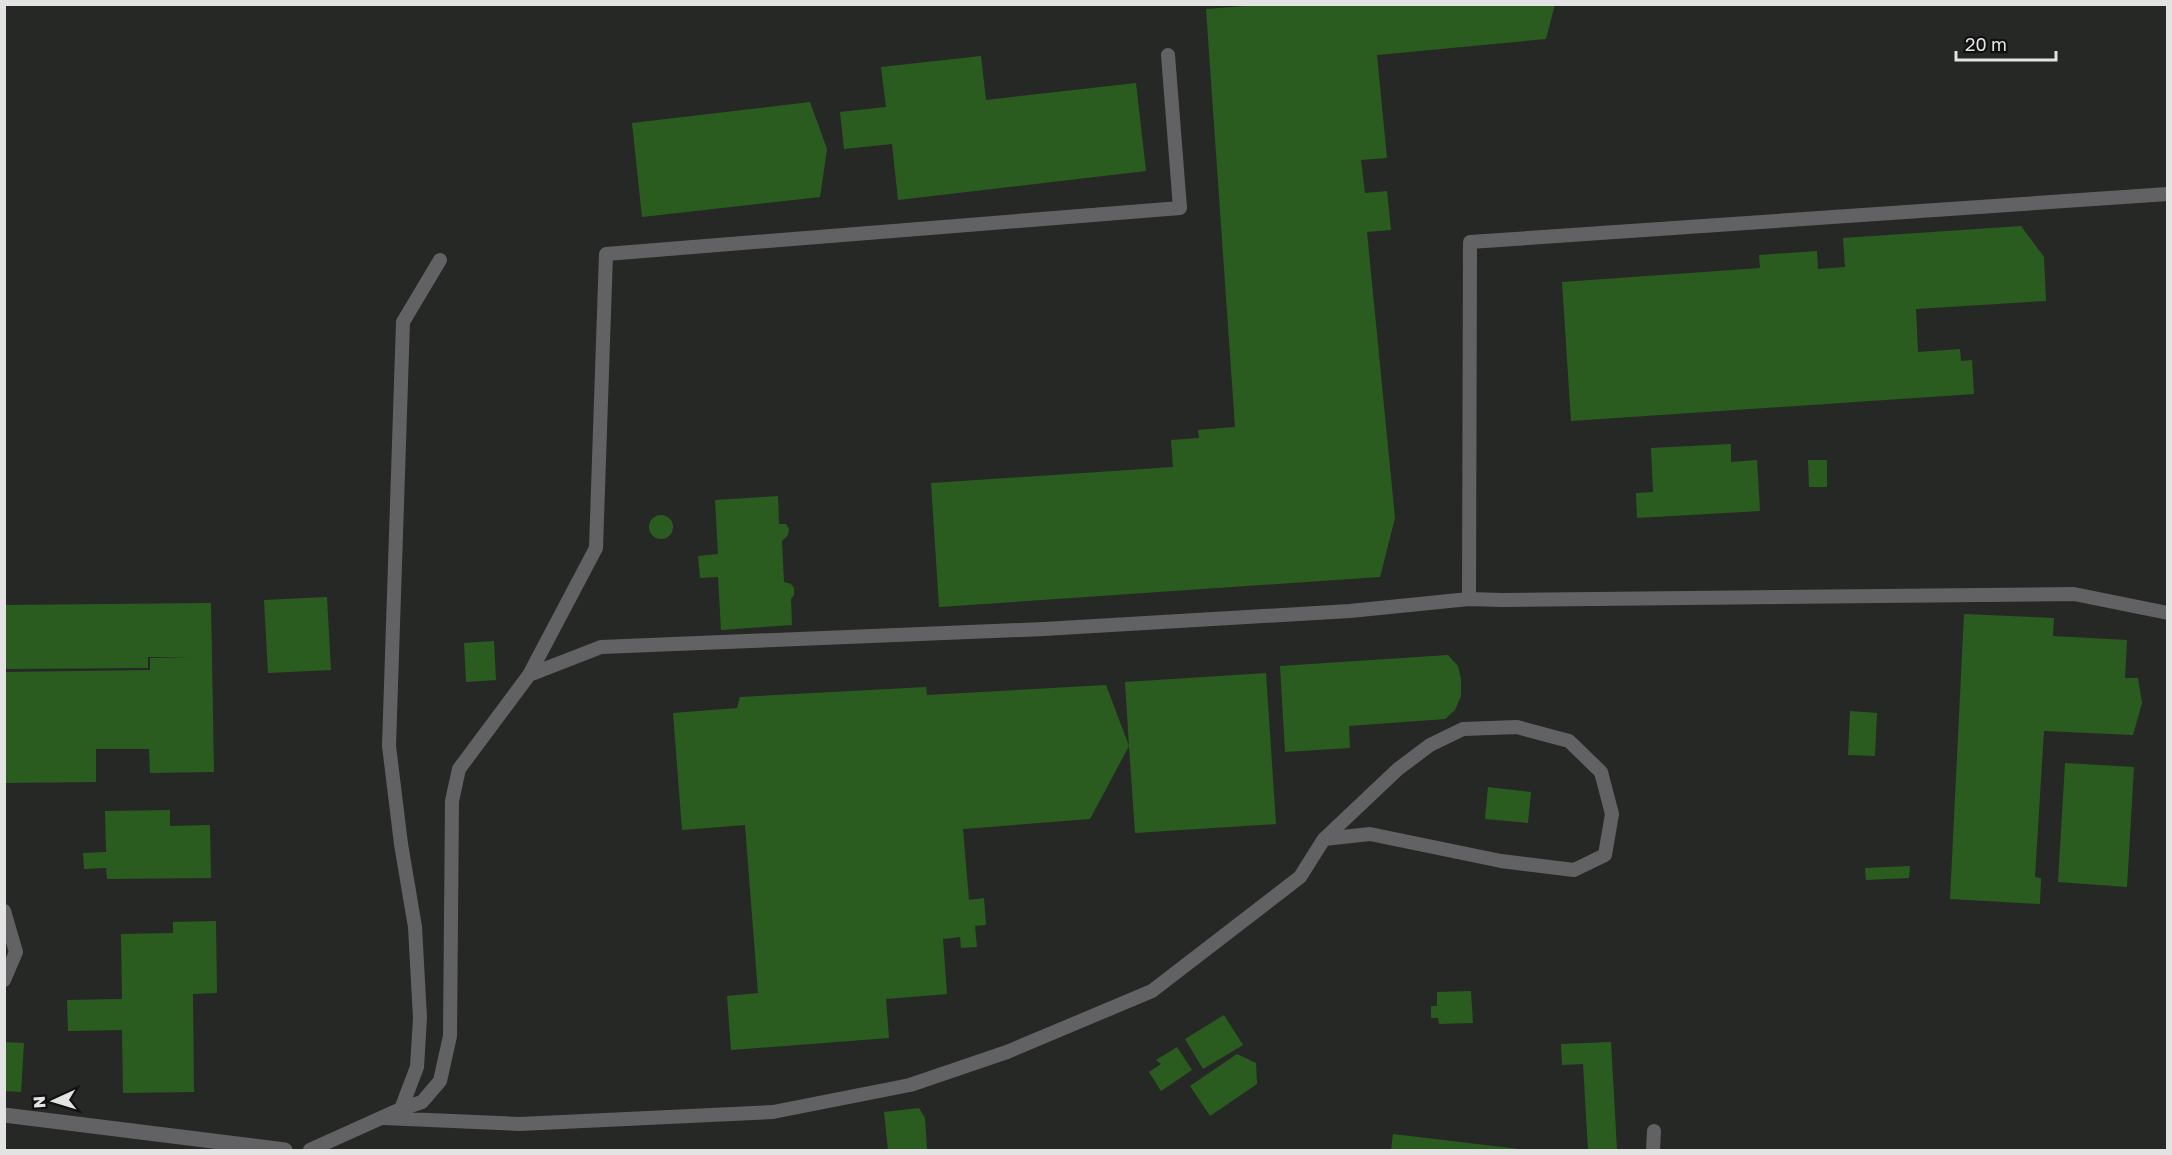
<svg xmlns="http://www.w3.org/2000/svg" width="2172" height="1155" font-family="'Golos Text',sans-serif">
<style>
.building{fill:#2b5c1f}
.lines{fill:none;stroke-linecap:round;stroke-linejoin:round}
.lane{stroke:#626264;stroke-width:14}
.street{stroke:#626264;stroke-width:15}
</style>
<rect width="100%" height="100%" fill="#262826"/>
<path class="building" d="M1272 4H1555L1546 39 1377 55 1387 158 1361 160 1365 193 1387 191 1391 230 1367 232 1395 518 1380 577 939 607 931 483 1173 467 1171 440 1199 438 1198 430 1235 427 1206 9Z
M981 56 986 100 1136 83 1146 171 898 200 892 144 844 149 840 112 886 107 881 67Z
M810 102 827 149 820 197 642 217 632 123Z
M2021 226 2044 257 2046 301 1916 309 1918 352 1960 349 1961 361 1972 360 1974 394 1571 421 1562 282 1760 268 1759 255 1817 251 1818 269 1845 267 1843 238Z
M1731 444V462L1757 460 1760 511 1637 518 1636 493 1653 492 1651 448Z
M1808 460H1827V487H1809Z
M778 496 779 524H786L789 529 788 535 782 541 784 582 791 584 794 588V595L791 599 792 625 721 630 718 577 700 578 698 556 718 554 715 500Z
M649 527a12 12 0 1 1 24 0a12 12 0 1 1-24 0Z
M327 597 331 670 268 673 264 600Z
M211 603 214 772 150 773 149 749H96V782L4 783V672L150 670V658L193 657H148V668L4 669V605Z
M1964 614 2054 618 2053 636 2127 640 2125 678H2138L2142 703 2133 735 2044 731 2035 877 2041 878 2040 904 1950 899Z
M494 641 496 680 466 682 464 643Z
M1448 655 1458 666 1461 679V696L1455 710 1445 719 1349 726 1350 748 1285 752 1280 666Z
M1266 673 1276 824 1135 833 1129 746 1090 819 963 829 969 900 984 898 986 925 975 926 977 947 961 948 960 937 943 939 947 994 886 999 889 1038 731 1050 727 996 758 993 745 825 682 830 673 713 737 708 740 697 926 687 927 695 1106 685 1129 746 1125 682Z
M1850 711 1877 713 1875 756 1848 755Z
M2065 763 2134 767 2127 887 2058 882Z
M1488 787 1531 792 1528 823 1485 819Z
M170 810V826L210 825 211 878 107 879 106 868 84 869 83 853 106 852 105 811Z
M1910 866 1909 878 1866 880 1865 868Z
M216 921 217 993 193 994 194 1092 123 1093 122 1030 68 1031 67 1000 122 999 121 934 173 933V922Z
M1471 991 1473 1023 1439 1024 1438 1018H1431V1006H1437V992Z
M1224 1015 1243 1045 1203 1069 1185 1039Z
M4 1042 24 1043 21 1092 4 1091Z
M1611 1042 1617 1150H1588L1583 1064 1562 1065 1561 1044Z
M1177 1047 1192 1070 1161 1091 1149 1072 1161 1064 1156 1060Z
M1237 1054 1256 1063 1257 1084 1210 1116 1190 1086Z
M919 1108 925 1118 927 1150H888L884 1112Z
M1393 1134 1519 1149V1150H1391Z"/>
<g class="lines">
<path class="lane" d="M1469 599 1470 242 2168 194
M529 675 596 548 606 254 1180 208 1168 55
M4 911 16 952 4 980
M401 1109 417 1067 420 1018 415 927 401 844 389 746 403 322 440 260
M384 1118 520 1124 773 1112 910 1085 1007 1052 1152 991 1300 877 1324 839 1398 769 1430 745 1463 729 1517 727 1569 741 1601 772 1612 814 1605 855 1574 870 1501 861 1370 834 1324 839
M310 1150 401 1109 422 1102 440 1081 450 1036 452 801 459 769 529 675 601 647 1044 629 1350 611 1469 599 1502 600 2074 594 2168 613
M1653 1150 1654 1131"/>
<path class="street" d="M4 1115 285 1150"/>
</g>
<rect width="2172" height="1155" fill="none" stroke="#e2e3e2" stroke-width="12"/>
<g transform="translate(54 1101) rotate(266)" stroke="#101110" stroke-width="4.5" paint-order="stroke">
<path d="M0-4.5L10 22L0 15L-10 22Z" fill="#e2e3e2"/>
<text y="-9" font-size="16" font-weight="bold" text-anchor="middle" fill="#e2e3e2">N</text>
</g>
<path d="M1956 51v9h100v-9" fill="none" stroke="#e2e3e2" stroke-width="3"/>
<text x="1965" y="51" font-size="18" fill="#e2e3e2" stroke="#101110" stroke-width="4.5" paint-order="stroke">20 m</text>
</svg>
